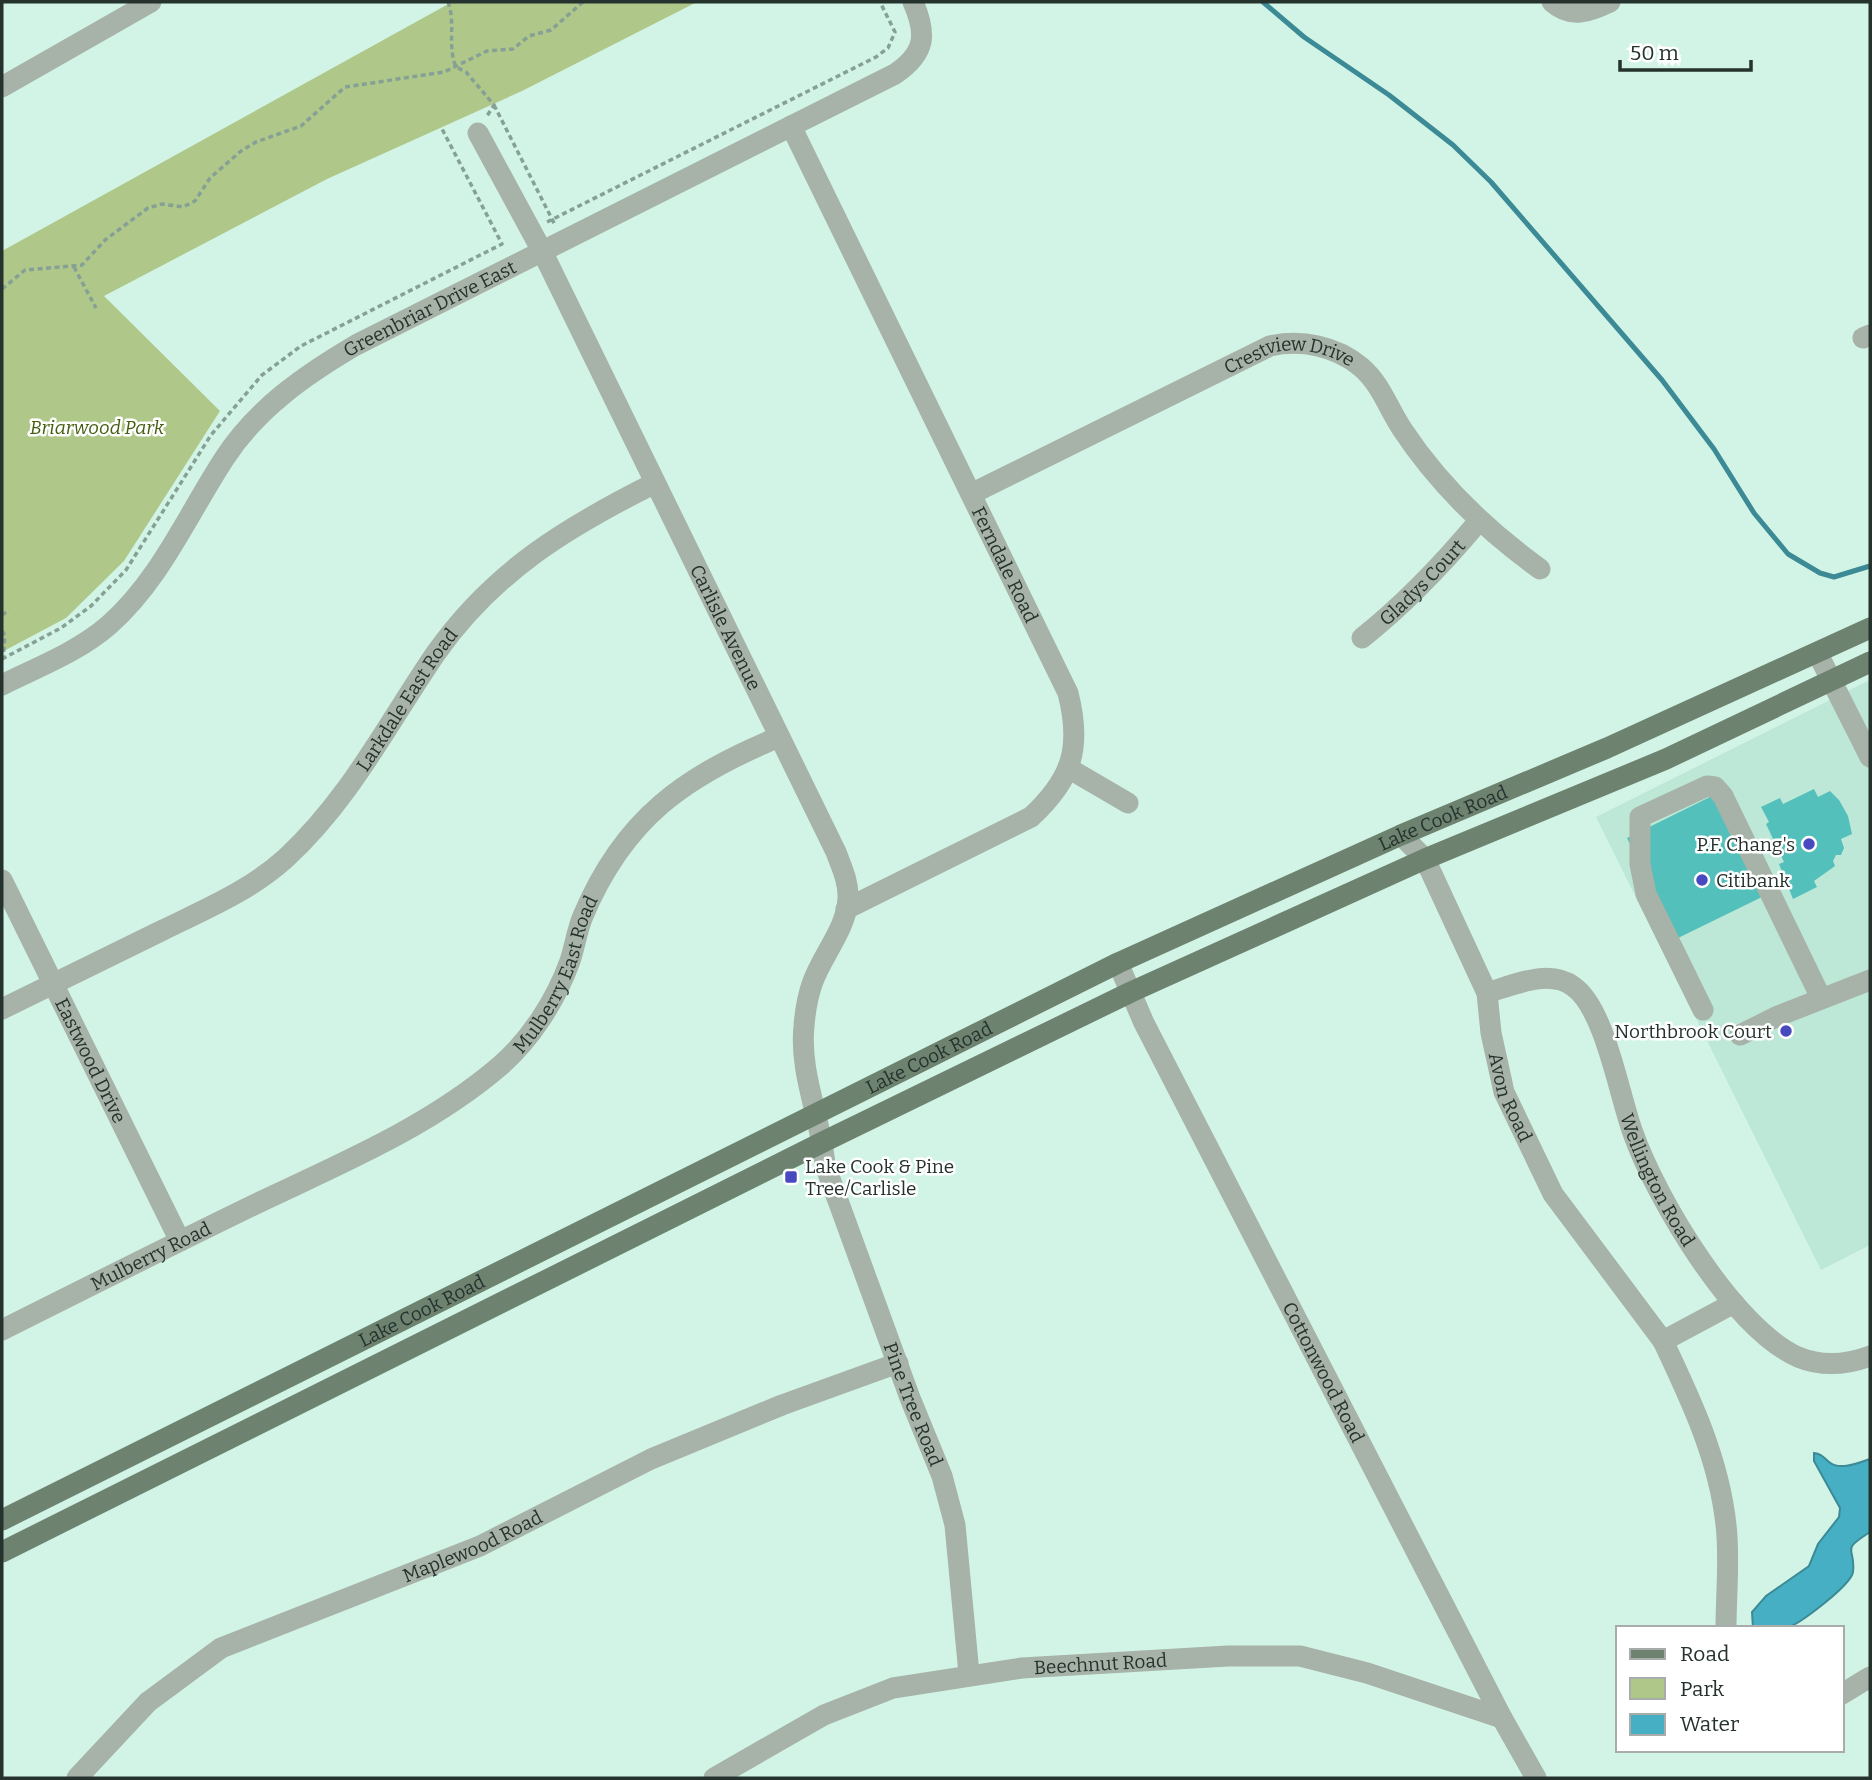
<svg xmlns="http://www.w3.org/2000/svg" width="1872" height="1780" font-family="Bitter,serif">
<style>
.built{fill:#bde7d7}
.green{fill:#afc889}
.water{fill:#46afc3;stroke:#3c8a96;stroke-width:2}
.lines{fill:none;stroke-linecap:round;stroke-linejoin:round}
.stream{stroke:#3c8a96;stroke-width:5}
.building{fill:#54c0bb}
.path{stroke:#87a096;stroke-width:3.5;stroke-dasharray:5 3.5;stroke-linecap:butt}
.minor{stroke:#a7b2a8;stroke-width:21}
.major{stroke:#6e8270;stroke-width:21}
.poi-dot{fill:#4949bf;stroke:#fff;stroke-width:2.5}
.labels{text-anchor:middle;stroke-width:5;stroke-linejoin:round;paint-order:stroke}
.street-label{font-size:19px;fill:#25322d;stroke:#fff}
.park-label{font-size:19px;font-style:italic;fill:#455d10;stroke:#fff}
.poi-label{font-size:19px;fill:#25322d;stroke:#fff;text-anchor:end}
</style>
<rect width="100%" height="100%" fill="#d1f4e6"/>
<path class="built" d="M1870 680V1245L1821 1270 1596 817Z"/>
<path class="green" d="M452 2H697L522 91 327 179 104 296 220 411 124 561 66 618 2 652V251Z"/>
<path class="water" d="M1814 1453C1822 1454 1823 1457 1829 1462 1840 1471 1858 1463 1870 1459V1532C1839 1552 1856 1546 1853 1572 1851 1585 1799 1625 1786 1628 1776 1630 1764 1628 1753 1628L1752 1612 1766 1596 1809 1566 1818 1544 1839 1517 1840 1508 1814 1461Z"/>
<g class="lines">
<path class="stream" d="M1263 2 1304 37 1389 95 1453 145 1491 182 1662 380 1714 449 1754 513 1788 554 1820 573 1834 577 1870 566"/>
</g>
<path class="building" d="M1814 789 1818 797 1830 791 1839 800 1848 816 1852 834 1841 839 1844 848 1841 855H1836L1833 861 1835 866 1814 881 1817 887 1793 899 1779 864 1784 862 1766 824 1769 822 1761 807 1780 798 1783 804Z
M1714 795 1764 896 1676 939 1627 838Z"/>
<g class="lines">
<path class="path" d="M448 2C456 23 447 46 456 67L466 72 494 105 487 116
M494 105 555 225
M547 222 876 57 888 48 895 32 880 2
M74 267 96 308
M2 289 25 270 82 265 105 240 148 208 162 204 183 207 195 201 210 178 241 151 256 142 301 126 345 87 444 72 487 51 513 49 529 36 551 30 583 2
M2 615 9 610
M2 631 5 635 3 659
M2 659 61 628 91 606 126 570 211 435 262 375 301 346 502 244 441 127"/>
<g class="minor">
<path d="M1552 2C1571 19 1589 12 1610 2"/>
<path d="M2 87 151 2"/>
<path id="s1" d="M791 126 1068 693C1082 748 1072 779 1031 817L846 909"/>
<path id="s2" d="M478 133 542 251 836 852C842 868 849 883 848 899 846 930 822 955 812 984 808 996 805 1013 804 1026 799 1073 821 1118 825 1165L910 1398 942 1476 955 1525 969 1674"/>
<path d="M1863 338 1870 335"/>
<path id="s3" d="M971 494 1270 346C1301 339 1336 346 1361 367 1381 384 1388 408 1402 429 1439 485 1486 530 1540 569"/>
<path id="s4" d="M1362 638C1406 603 1442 565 1478 522"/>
<path d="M1818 654 1870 757"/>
<path id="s5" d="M2 685C38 667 78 652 109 625 160 580 187 516 224 459 256 409 305 375 356 345L895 74C926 53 927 34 913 2"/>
<path d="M1068 768 1128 803"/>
<path id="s6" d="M1401 835 1425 859 1487 993 1491 1033 1504 1092 1553 1194 1663 1341 1734 1303"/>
<path id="s7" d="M2 880 180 1241"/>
<path id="s8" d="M1118 963 1144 1023 1502 1718 1536 1778"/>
<path id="s9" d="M1487 993C1513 985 1550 968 1574 987 1605 1009 1619 1095 1633 1133 1656 1198 1733 1328 1798 1357 1822 1367 1846 1365 1870 1356"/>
<path id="s10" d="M2 1009C56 983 109 956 163 930 206 909 251 890 286 858 350 799 388 723 436 653 494 571 567 527 655 483"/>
<path d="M1703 1010 1646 894 1640 864V817L1707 786 1715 787 1723 796 1821 998"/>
<path d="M1740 1035 1778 1016 1870 980"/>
<path id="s11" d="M2 1330C88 1287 175 1243 262 1201 344 1162 430 1126 500 1066 531 1039 556 1000 570 961 575 946 577 930 583 916 624 818 685 776 779 737"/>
<path d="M1663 1341C1691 1400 1719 1459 1726 1525 1730 1558 1726 1594 1726 1628"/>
<path d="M1842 1694 1870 1677"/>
<path id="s12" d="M77 1778 148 1702 221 1648 480 1546 651 1459 782 1405 898 1363"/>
<path id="s13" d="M714 1778 824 1715 893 1688 1022 1668 1228 1656H1300L1367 1673 1502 1718"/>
</g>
<g class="major">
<path id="s14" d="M2 1520 1118 963 1401 835 1607 748 1870 628"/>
<path d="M2 1552 823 1142 1131 992 1425 859 1666 759 1870 662"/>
</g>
</g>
<g class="poi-dot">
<circle cx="1809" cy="844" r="7"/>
<circle cx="1702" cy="880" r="7"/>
<circle cx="1786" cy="1031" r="7"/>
<rect x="784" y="1170" width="14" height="14" rx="3.5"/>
</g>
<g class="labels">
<g class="street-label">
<text dy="7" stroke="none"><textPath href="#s5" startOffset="584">Greenbriar Drive East</textPath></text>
<text dy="7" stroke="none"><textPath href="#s3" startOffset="352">Crestview Drive</textPath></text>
<text dy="7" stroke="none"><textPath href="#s1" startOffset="488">Ferndale Road</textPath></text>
<text dy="7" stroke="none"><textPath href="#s4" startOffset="82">Gladys Court</textPath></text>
<text dy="7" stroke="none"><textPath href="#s2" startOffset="553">Carlisle Avenue</textPath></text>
<text dy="7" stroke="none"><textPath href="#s10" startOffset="522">Larkdale East Road</textPath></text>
<text dy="7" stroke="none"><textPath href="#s14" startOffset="1603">Lake Cook Road</textPath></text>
<text dy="7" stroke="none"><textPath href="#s11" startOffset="674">Mulberry East Road</textPath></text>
<text dy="7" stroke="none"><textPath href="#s14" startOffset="1036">Lake Cook Road</textPath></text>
<text dy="7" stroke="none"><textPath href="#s7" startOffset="201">Eastwood Drive</textPath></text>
<text dy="7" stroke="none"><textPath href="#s6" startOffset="289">Avon Road</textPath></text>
<text dy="7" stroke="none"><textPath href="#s9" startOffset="303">Wellington Road</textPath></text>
<text dy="7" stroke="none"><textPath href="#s11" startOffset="166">Mulberry Road</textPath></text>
<text dy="7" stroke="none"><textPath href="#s14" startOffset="469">Lake Cook Road</textPath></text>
<text dy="7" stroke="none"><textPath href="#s8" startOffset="458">Cottonwood Road</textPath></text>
<text dy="7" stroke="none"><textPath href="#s2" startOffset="1384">Pine Tree Road</textPath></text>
<text dy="7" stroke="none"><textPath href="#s12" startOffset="466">Maplewood Road</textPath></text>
<text dy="7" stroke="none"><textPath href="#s13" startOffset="410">Beechnut Road</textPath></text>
</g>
<g class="park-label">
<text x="97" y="434">Briarwood Park</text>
</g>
<g class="poi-label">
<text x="1795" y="851">P.F. Chang's</text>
<text x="1716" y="887" text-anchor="start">Citibank</text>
<text x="1772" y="1038">Northbrook Court</text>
<text x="805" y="1173" text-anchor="start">Lake Cook &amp; Pine<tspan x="805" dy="22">Tree/Carlisle</tspan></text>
</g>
</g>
<rect width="1872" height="1780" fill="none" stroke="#25322d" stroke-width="7"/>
<rect x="1616" y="1626" width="228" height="126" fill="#ffffff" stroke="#a8adab" stroke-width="2"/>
<rect x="1630" y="1649" width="35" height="10" fill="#6e8270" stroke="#a8adab" stroke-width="2"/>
<text x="1680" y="1661" font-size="21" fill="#25322d">Road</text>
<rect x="1630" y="1678" width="35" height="21" fill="#afc889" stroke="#a8adab" stroke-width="2"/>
<text x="1680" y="1696" font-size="21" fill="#25322d">Park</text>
<rect x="1630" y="1714" width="35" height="21" fill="#46afc3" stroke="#a8adab" stroke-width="2"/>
<text x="1680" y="1731" font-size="21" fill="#25322d">Water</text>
<path d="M1620 60v10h131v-10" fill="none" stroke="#25322d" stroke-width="3.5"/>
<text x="1630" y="60" font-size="21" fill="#25322d" stroke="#ffffff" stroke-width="5" paint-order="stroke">50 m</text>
</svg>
